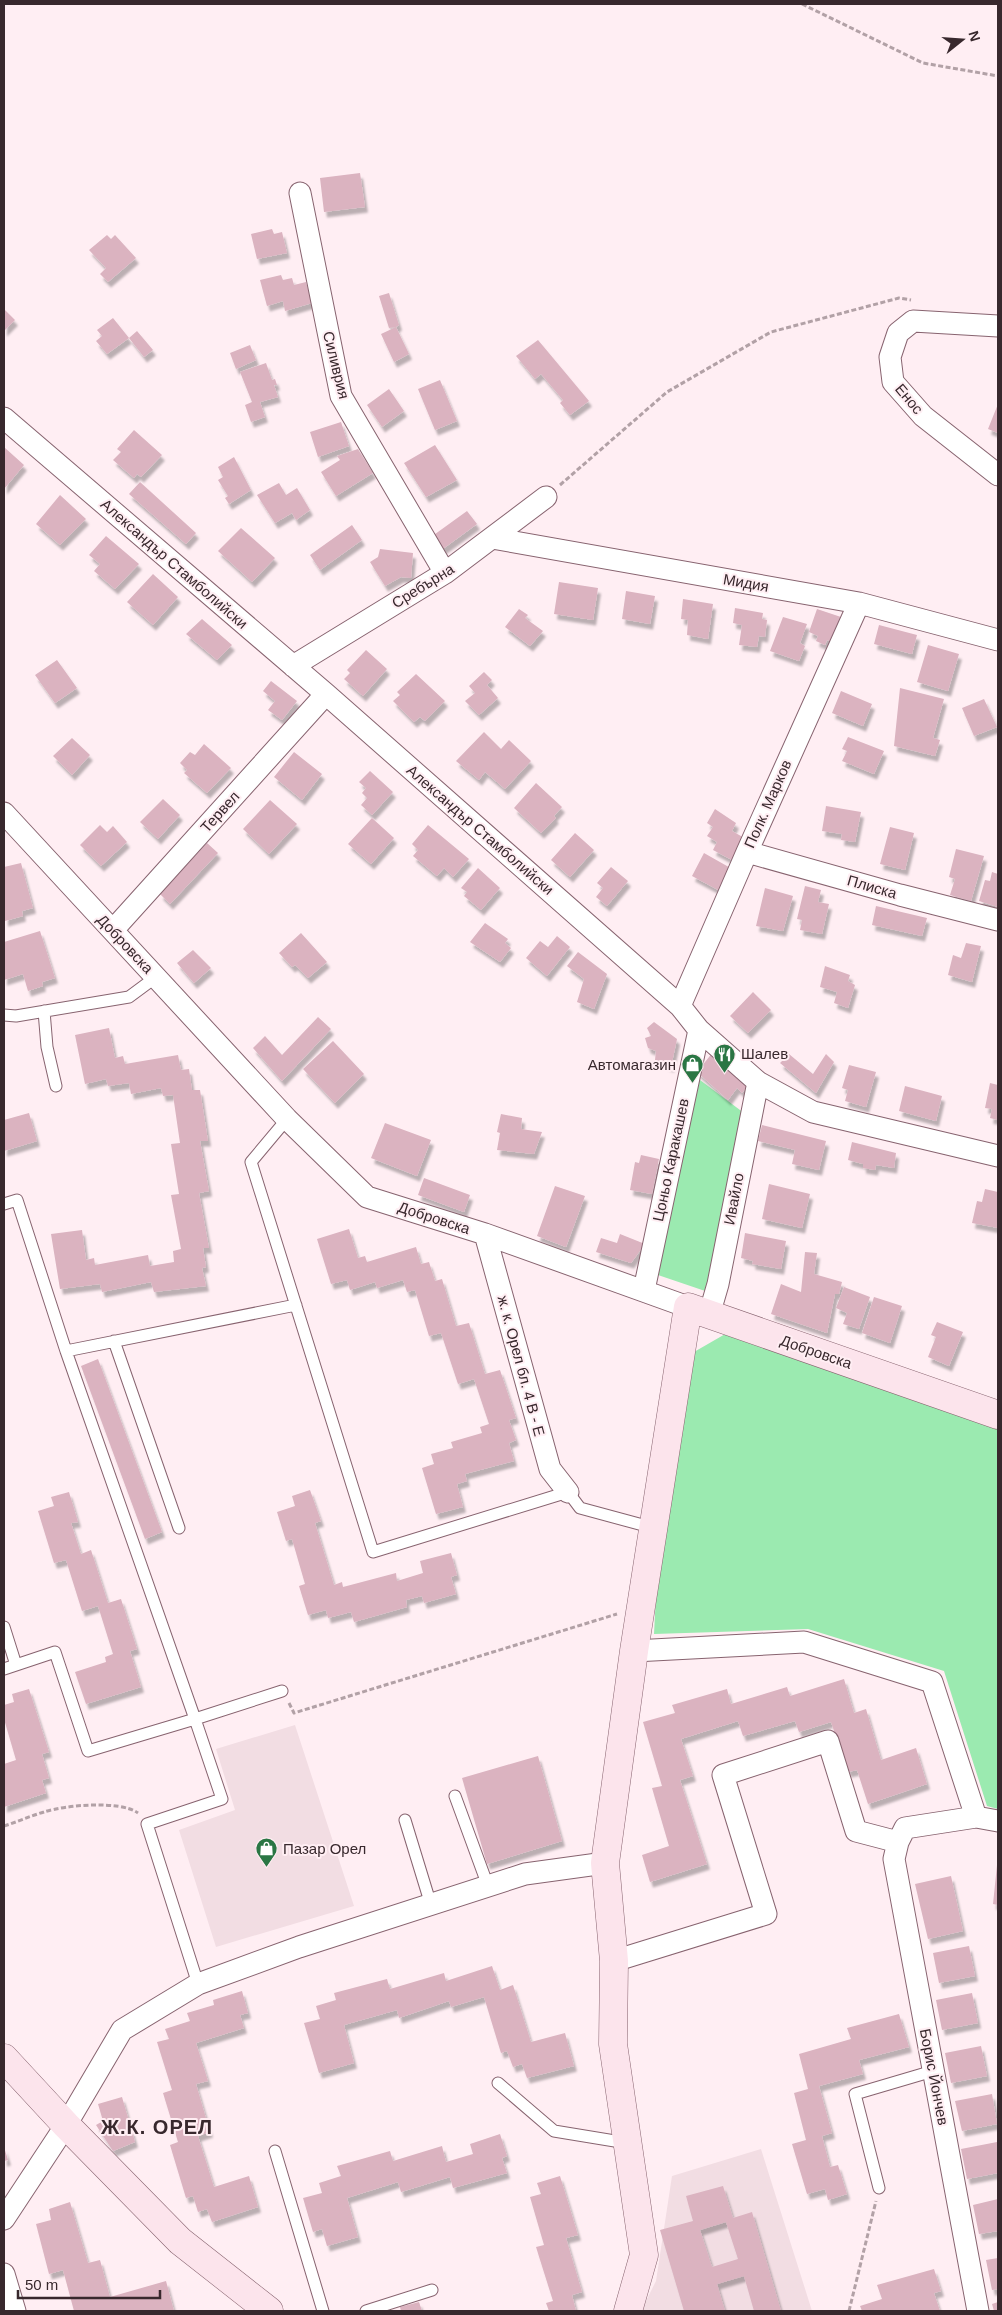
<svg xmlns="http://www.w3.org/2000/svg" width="1002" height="2315" font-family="Helvetica,sans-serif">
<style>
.built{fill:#f2dde3}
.green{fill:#9beab0}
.building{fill:#dbb3c0;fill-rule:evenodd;filter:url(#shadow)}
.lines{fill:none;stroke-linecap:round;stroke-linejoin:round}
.lane-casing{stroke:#87636f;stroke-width:13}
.street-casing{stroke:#87636f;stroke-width:23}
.secondary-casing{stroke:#87636f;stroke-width:29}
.path{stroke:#b2a1a6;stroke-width:3;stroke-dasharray:5 2.5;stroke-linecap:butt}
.lane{stroke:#fff;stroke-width:11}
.street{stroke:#fff;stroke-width:21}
.secondary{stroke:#fce4ec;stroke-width:28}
.labels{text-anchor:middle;stroke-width:4;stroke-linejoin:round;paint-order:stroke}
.street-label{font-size:15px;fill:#38282d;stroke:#ffeef3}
.poi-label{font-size:15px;fill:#38282d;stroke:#ffeef3;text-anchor:start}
.district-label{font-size:20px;font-weight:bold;letter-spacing:1px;fill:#38282d;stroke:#ffeef3}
</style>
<defs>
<filter id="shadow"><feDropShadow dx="3" dy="5.5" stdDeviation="1" flood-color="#0004"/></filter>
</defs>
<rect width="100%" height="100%" fill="#ffeef3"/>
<path class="built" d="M295 1725 354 1906 216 1947 179 1830 235 1810 216 1749Z
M761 2149 812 2311H641L656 2281 672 2176Z"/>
<path class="green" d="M696 1077 744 1113 711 1293 658 1275Z
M727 1333 998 1427V1809L987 1806 944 1671 808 1629 654 1634 659 1535 694 1352Z"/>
<path class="building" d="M360 173 365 207 324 212 320 178Z
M272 229 274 234 282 232 287 253 257 259 251 234Z
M107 235 111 239 115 235 136 258 108 282 100 274 106 268 89 250Z
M281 275 283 280 292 278 294 285 306 282 312 303 285 311 283 301 267 306 260 280Z
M389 293 399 325 396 327 409 354 394 362 381 334 396 327 389 328 379 296Z
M4 309 15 320 4 331Z
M113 318 129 338 107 354 96 341 102 336 97 330Z
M137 331 153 350 144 357 129 338Z
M538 340 589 401 570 415 560 403 563 400 541 374 535 379 516 356Z
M250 345 256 360 236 369 230 353Z
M266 363 272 380 275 379 277 385H274L278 397 260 402 265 417 251 422 245 405 252 402 240 372Z
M440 380 457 421 435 430 418 389Z
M389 389 404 411 382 427 367 405Z
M998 404V433L988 429Z
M341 422 349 446 318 457 310 432Z
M134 430 162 455 141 477 137 474 134 478 113 460 121 452 117 449Z
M435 445 457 480 426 497 404 463Z
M4 447 24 465 4 489Z
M358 449 373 473 336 496 321 472 340 460 337 456Z
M234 457 251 490 229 504 225 498 228 496 218 480 223 477 218 467Z
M140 482 196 533 186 544 129 494Z
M279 483 286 495 297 488 310 510 296 520 292 513 275 523 257 495Z
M60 495 86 519 60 545 36 524Z
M467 511 477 524 440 551 431 537Z
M352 525 362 540 320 570 310 555Z
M241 528 275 558 252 582 218 551Z
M106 536 139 564 115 589 94 571 100 564 89 555Z
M380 549 413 553 411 578 401 577 385 586 370 562 378 557Z
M153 574 178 597 153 625 127 602Z
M559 582 598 588 593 620 554 614Z
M626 591 655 596 650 624 622 619Z
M683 599 713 604 708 639 687 635 688 620 681 619Z
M735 608 763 613 762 619 767 620 765 637 759 636 757 647 739 645 742 625 733 623Z
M519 609 528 615 525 618 543 631 530 646 505 627Z
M817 609 847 619 836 643 827 640 825 645 816 641 818 636 809 632Z
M783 617 807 624 800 643 805 646 799 661 770 651Z
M202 619 232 645 217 660 186 634Z
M879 625 917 635 912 654 874 644Z
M928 645 959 654 948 691 917 682Z
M366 650 387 669 363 696 344 679 350 673 347 670Z
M57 660 77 688 55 703 35 675Z
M484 672 492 680 487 685 498 698 479 715 465 701 475 693 469 686Z
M416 674 445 701 425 721 420 717 414 722 393 701 400 695 397 692Z
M271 681 297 701 282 720 268 710 275 701 263 691Z
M900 688 944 699 933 738 940 740 935 756 894 746Z
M841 691 872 704 863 726 832 713Z
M984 699 997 727 974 736 962 708Z
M484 732 501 749 509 740 531 761 505 789 485 772 479 780 456 761Z
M848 737 884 751 874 774 842 761 847 751 842 749Z
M72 738 90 755 72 775 53 756Z
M204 744 231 768 207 793 184 773 187 770 180 763 190 752 195 755Z
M294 752 322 774 302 800 274 777Z
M370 771 393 792 372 815 361 805 367 798 362 793 366 788 359 782Z
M536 783 562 807 554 816 556 818 541 833 514 808Z
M163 799 180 815 158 839 140 822Z
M270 800 297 824 269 854 243 829Z
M826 806 861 812 855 842 841 840 842 834 822 831Z
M715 809 736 823 732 831 748 840 732 860 713 850 717 842 707 836 713 827 707 823Z
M372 818 394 838 371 864 348 844Z
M100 825 107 832 113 826 127 842 101 866 80 845Z
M428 825 469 859 453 877 444 868 437 876 413 856 418 850 412 844Z
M890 827 914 833 905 870 880 864Z
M575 833 594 850 570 877 551 860Z
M207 843 218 853 170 904 160 894Z
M956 849 984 856 971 901 950 895 955 879 949 877Z
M704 853 734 870 722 892 692 876Z
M21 863 33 908 22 911 23 916 5 921 4 867Z
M611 867 628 881 607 906 596 897 603 888 597 883Z
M478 868 500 888 481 910 464 896 467 892 461 888Z
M992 872 998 874V907L979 901 985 880 990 881Z
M805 886 821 890 818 902 829 904 822 934 800 930 802 920 797 919Z
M765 888 793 896 783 931 756 926Z
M876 906 927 918 922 936 872 925Z
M485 923 508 939 505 943 511 948 500 962 470 942Z
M40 931 55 978 42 982 43 986 28 991 23 974 4 980V942Z
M301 933 327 962 308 978 295 965 292 967 279 953Z
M557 936 570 947 547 976 526 958 540 941 548 947Z
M966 943 981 946 972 982 948 975 953 955 961 958Z
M193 950 211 968 194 983 177 963Z
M578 952 607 974 594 1009 577 1002 584 979 567 966Z
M825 966 850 975 848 981 855 985 848 1008 834 1003 837 992 820 987Z
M753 992 771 1010 748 1033 730 1016Z
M318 1017 331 1029 282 1081 253 1048 265 1036 282 1055Z
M654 1022 677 1039 671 1067 655 1060 656 1051 648 1048 645 1038 651 1036 647 1028Z
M109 1028 115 1058 123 1056 125 1064 178 1055 181 1070 189 1069 192 1090H200L208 1141H200L209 1191 199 1193 209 1248H203L206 1267 202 1268 206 1286 154 1292 151 1282 102 1292 100 1284 60 1289 51 1234 82 1230 86 1260 94 1258 95 1265 148 1255 150 1266 174 1262 173 1251 181 1249 171 1195 179 1194 171 1144 180 1143 173 1095 163 1096 161 1088 131 1094 129 1083 108 1086 106 1079 85 1084 75 1035Z
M333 1041 364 1074 335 1103 303 1069Z
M713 1052 749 1084 742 1093 737 1088 728 1100 697 1072Z
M789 1054 813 1074 826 1054 834 1062 816 1093 780 1063Z
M849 1065 876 1072 866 1107 845 1101 848 1090 842 1088Z
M990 1083 998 1085V1120L990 1118 992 1109 985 1108Z
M905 1086 942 1096 936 1121 899 1111Z
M29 1113 37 1141 4 1151V1120Z
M501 1114 522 1118 521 1129 542 1132 534 1154 497 1150 500 1133 497 1132Z
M385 1123 431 1140 417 1176 371 1158Z
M762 1125 826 1141 819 1170 792 1164 795 1150 758 1141Z
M852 1142 896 1153 894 1168 876 1165 875 1170 863 1168V1164L848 1160Z
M641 1155 659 1159 652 1194 630 1190 635 1162 639 1163Z
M424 1178 470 1195 464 1212 418 1195Z
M769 1184 810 1194 802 1228 762 1219Z
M555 1186 585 1196 566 1247 537 1236Z
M985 1189 998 1192V1228L972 1223 977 1201 982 1202Z
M349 1229 358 1258 365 1256 367 1262 416 1247 421 1264 429 1262 435 1281 442 1279 456 1326 469 1323 485 1374 500 1370 516 1418 509 1420 516 1440 509 1443 514 1461 465 1474 467 1481 457 1484 463 1507 436 1514 422 1468 434 1464 431 1454 453 1448 451 1442 482 1433 480 1427 489 1424 474 1379 458 1384 441 1333 429 1336 415 1290 407 1292 403 1280 377 1288 375 1282 350 1290 347 1280 331 1284 317 1239Z
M745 1233 786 1241 781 1269 752 1264 753 1261 741 1258Z
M620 1234 645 1244 631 1263 596 1252 601 1238 617 1243Z
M805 1252 817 1253 814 1274 842 1282 839 1294H835L827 1333 771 1314 781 1284 801 1292Z
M844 1287 870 1297 859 1329 843 1324 847 1313 836 1308Z
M874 1297 902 1306 890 1343 862 1333Z
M937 1322 963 1332 949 1366 928 1357 936 1337 931 1335Z
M98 1359 162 1532 145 1539 81 1366Z
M310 1490 321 1521 315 1523 334 1585 342 1582 343 1587 396 1573 397 1581 423 1573 420 1561 451 1553 457 1575 451 1577 456 1594 424 1603 422 1596 406 1600 407 1607 354 1622 351 1612 328 1618 326 1610 308 1615 299 1586 305 1584 292 1539 286 1541 277 1512 295 1506 292 1496Z
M69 1492 78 1522 71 1523 81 1554 91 1550 108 1603 121 1599 137 1649 130 1651 141 1687 86 1704 75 1672 106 1662 105 1657 113 1654 98 1606 82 1611 66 1560 54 1563 38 1511 54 1506 51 1497Z
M844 1679 854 1713 866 1709 881 1760 916 1748 927 1784 868 1804 857 1770 848 1772 831 1722 799 1732 795 1721 743 1736 738 1721 681 1739 693 1776 680 1780 707 1864 650 1882 642 1855 669 1846 652 1788 662 1786 643 1722 675 1713 672 1705 727 1689 731 1704 787 1687 790 1696Z
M29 1689 49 1752 42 1754 49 1778 42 1780 46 1793 4 1807V1764L16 1760 4 1719V1705L14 1702 12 1694Z
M538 1756 562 1841 487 1864 462 1778Z
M997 1865H998V1905L993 1904Z
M951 1876 963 1931 928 1939 915 1884Z
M969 1946 975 1976 939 1983 933 1953Z
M492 1966 500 1990 513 1985 531 2042 565 2033 574 2066 527 2078 522 2064 513 2067 507 2051 501 2053 484 1997 451 2007 449 2001 399 2018 397 2010 344 2025 354 2063 319 2073 304 2023 320 2019 316 2006 336 2000 334 1993 387 1979 390 1989 444 1973 446 1981Z
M242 1991 248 2013 240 2015 244 2028 196 2043 208 2081 196 2084 210 2132 198 2136 214 2187 249 2176 258 2207 212 2222 207 2209 198 2212 193 2196 186 2198 170 2145 178 2142 163 2093 172 2090 157 2042 169 2039 165 2029 190 2021 187 2013 214 2005 213 2000Z
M972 1993 978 2023 942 2030 936 2000Z
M899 2014 909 2047 859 2060 863 2074 819 2086 832 2133 822 2136 830 2167 838 2165 847 2194 828 2200 825 2189 807 2194 792 2144 806 2140 794 2093 808 2089 799 2054 851 2039 847 2028Z
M981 2046 987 2076 951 2083 945 2053Z
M992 2094 997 2124 962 2131 955 2101Z
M122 2097 135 2142 113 2151 96 2125 103 2121 98 2104Z
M500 2134 507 2156 502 2158 507 2173 453 2188 450 2177 401 2192 398 2182 347 2198 358 2237 327 2246 322 2229 313 2232 303 2198 322 2193 319 2183 341 2176 337 2166 390 2151 393 2161 442 2146 446 2162 473 2154 470 2144Z
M997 2142 998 2173 967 2179 961 2149Z
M4 2147 8 2160 4 2161Z
M560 2176 578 2235 566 2238 582 2292 572 2295 576 2311H549L546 2303 553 2301 536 2247 544 2245 530 2197 541 2194 537 2183Z
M723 2186 733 2218 752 2212 781 2311H754L744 2276 717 2284 725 2311H684L660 2230 693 2221 686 2196ZM726 2222 738 2259 712 2267 700 2230Z
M998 2199V2231L979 2234 973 2205Z
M70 2202 88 2263 100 2260 110 2297 166 2281 174 2311H74L63 2270 49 2274 36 2224 51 2220 49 2209Z
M998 2258V2289L992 2290 986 2260Z
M934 2269 941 2291 934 2293 940 2311H862L860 2306 882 2299 877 2285Z
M419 2302 422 2311H401L400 2307Z
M998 2302V2311H994L992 2304Z"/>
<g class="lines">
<defs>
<path id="lane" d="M44 1011 47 1047 56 1086
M4 1015 16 1016 129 997 156 977
M287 1119 251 1162 373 1552 568 1492 580 1508 654 1528
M4 1204 17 1200 66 1351 296 1305
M114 1341 179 1528
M4 1627 16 1665 55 1652 88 1751 195 1719 66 1351
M4 1669 16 1665
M455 1796 488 1886
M405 1820 431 1905
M198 1984 147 1824 222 1799 195 1719 282 1691
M498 2083 554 2131 627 2143
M275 2151 323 2311
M879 2188 855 2094 933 2071
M366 2311 432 2290"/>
<path id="street" d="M300 193 341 396 445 573
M998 326 913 321 898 333 890 357 893 382 923 416 998 475
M4 418 326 694 680 1006 699 1030 758 1082 813 1112 998 1156
M492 538 859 603 998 640
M293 666 445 573 546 497
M4 813 287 1119 367 1197 485 1234 688 1307
M747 852 900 895 998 920
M113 930 326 694
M680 1006 747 852 859 603
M485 1234 550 1469 568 1492
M644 1290 699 1030
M709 1315 718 1284 758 1082
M634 1651 804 1642 932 1682 976 1817
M614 1961 766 1914 723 1775 828 1741 856 1831 898 1842
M4 2219 66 2125 122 2030 198 1984 299 1947 525 1874 605 1863
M4 2274 15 2311
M978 2311 894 1859 898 1842 905 1828 976 1817 998 1821"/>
<path id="secondary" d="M4 2058 66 2125 180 2241 269 2311
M628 2311 644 2255 613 2044 614 1961 605 1863 634 1651 688 1307 998 1415"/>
</defs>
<use href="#lane" class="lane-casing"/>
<use href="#street" class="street-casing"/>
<use href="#secondary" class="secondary-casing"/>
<path class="path" d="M802 4 923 63 998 76
M560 485 667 392 771 332 899 298 911 300
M289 1703 294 1713 617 1614
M4 1826C17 1822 30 1816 44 1812 65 1805 120 1800 138 1813
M849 2311 876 2201"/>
<use href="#lane" class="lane"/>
<use href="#street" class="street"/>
<use href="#secondary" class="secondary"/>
</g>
<defs>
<symbol id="restaurant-pin" viewBox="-11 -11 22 30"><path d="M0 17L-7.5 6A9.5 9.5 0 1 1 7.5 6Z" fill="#2a7644" stroke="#ffeef3"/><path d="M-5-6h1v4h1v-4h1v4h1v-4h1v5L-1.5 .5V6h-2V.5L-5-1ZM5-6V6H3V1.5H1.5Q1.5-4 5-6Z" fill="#fff"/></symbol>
<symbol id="shop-pin" viewBox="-11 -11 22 30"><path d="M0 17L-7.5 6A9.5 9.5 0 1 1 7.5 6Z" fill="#2a7644" stroke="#ffeef3"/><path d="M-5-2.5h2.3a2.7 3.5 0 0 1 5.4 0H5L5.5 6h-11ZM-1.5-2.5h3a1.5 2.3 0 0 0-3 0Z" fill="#fff"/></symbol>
</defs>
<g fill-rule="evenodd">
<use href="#restaurant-pin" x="712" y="1042" width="25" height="34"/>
<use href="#shop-pin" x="680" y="1052" width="25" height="34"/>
<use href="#shop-pin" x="254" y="1836" width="25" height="34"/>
</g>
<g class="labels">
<g class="street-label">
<text transform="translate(336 365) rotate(76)" y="5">Силиврия</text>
<text transform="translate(909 399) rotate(50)" y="5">Енос</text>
<text transform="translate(174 564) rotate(41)" y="5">Александър Стамболийски</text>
<text transform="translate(746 583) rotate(10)" y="5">Мидия</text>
<text transform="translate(423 586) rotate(-32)" y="5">Сребърна</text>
<text transform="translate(768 804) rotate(-66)" y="5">Полк. Марков</text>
<text transform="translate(220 812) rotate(-48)" y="5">Тервел</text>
<text transform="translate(480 830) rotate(41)" y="5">Александър Стамболийски</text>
<text transform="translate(872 887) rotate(16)" y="5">Плиска</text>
<text transform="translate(125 944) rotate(47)" y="5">Добровска</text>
<text transform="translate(671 1160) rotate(-78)" y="5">Цоньо Каракашев</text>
<text transform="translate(734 1199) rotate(-79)" y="5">Ивайло</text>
<text transform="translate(434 1218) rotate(18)" y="5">Добровска</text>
<text transform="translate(816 1352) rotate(19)" y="5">Добровска</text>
<text transform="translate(521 1366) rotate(75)" y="5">ж. к. Орел бл. 4 В - Е</text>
<text transform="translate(934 2077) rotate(79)" y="5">Борис Йончев</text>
</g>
<g class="poi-label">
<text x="741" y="1059">Шалев</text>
<text x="676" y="1070" text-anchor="end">Автомагазин</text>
<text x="283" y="1854">Пазар Орел</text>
</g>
<g class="district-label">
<text x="157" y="2134">Ж.К. ОРЕЛ</text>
</g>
</g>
<rect width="1002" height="2315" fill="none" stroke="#38282d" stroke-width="10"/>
<g transform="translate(962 40) rotate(73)" stroke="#ffeef3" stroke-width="4" paint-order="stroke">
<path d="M0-4L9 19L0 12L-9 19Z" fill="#38282d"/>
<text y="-8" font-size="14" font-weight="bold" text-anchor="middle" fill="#38282d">N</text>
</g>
<path d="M18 2290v8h142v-8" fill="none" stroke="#38282d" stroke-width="2.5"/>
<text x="25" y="2290" font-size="15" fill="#38282d" stroke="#ffeef3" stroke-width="4" paint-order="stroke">50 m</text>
</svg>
